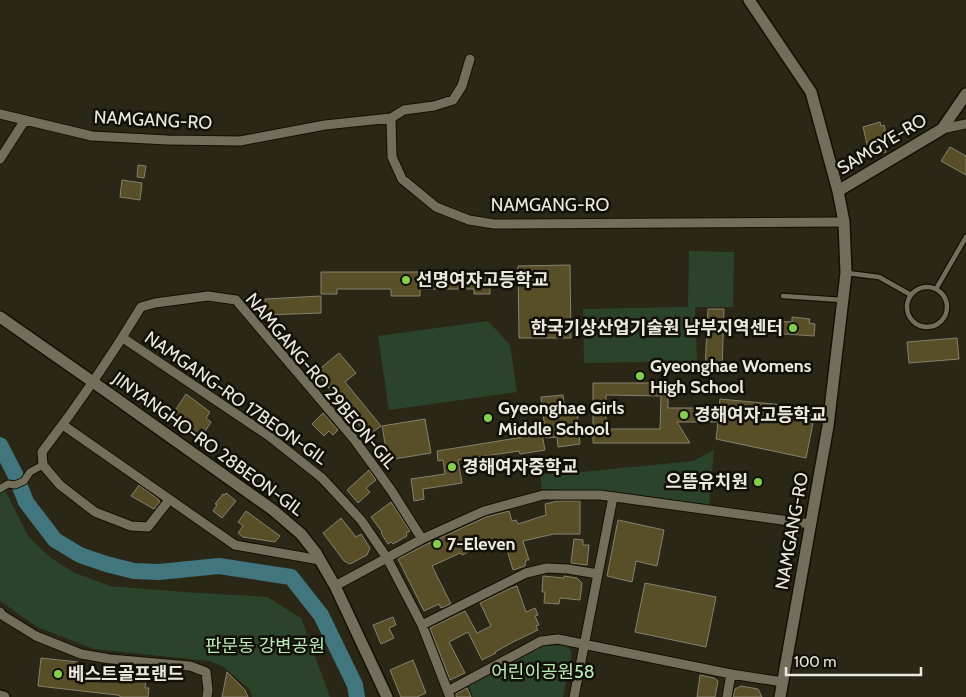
<svg xmlns="http://www.w3.org/2000/svg" width="966" height="697" font-family="Cabin,'Noto Sans KR',sans-serif">
<style>
.green{fill:#2b432b}
.lines{fill:none;stroke-linecap:round;stroke-linejoin:round}
.river{stroke:#42767e;stroke-width:16}
.building{fill:#584f29;stroke:#85816c;fill-rule:evenodd}
.service-casing{stroke:#141002;stroke-width:7}
.pedestrian-casing{stroke:#141002;stroke-width:9}
.minor-casing{stroke:#141002;stroke-width:11}
.tertiary-casing{stroke:#141002;stroke-width:14}
.service{stroke:#726e5a;stroke-width:4.5}
.pedestrian{stroke:#726e5a;stroke-width:7}
.minor{stroke:#726e5a;stroke-width:9}
.tertiary{stroke:#726e5a;stroke-width:11}
.poi-dot{fill:#84cf4d;stroke:#121009;stroke-width:2}
.labels{text-anchor:middle;stroke-width:5;stroke-linejoin:round;paint-order:stroke}
.street-label{font-size:18px;fill:#ebe8dd;stroke:#121009}
.poi-label{font-size:18px;font-weight:bold;fill:#ebe8dd;stroke:#121009;text-anchor:start}
.park-label{font-size:18px;fill:#baebb8;stroke:#121009}
</style>
<rect width="100%" height="100%" fill="#2b2716"/>
<path class="green" d="M689 251 734 252 733 307H695L697 361 584 363 583 309 688 307Z
M488 321 510 345 517 392 389 410 378 336Z
M714 450 709 507 614 492 542 489 540 474 568 467 571 473 693 461Z
M0 480 28 536 51 558 75 573 110 586 184 592 267 597 301 618 330 697H252L250 690 224 667 209 661 94 649 37 627 0 601Z
M566 645 572 652 563 697H473L468 683 541 646Z"/>
<g class="lines">
<path class="river" d="M0 445 15 474 26 502 55 540 80 555 106 564 134 571 159 572 219 566 291 577 321 615 355 685 357 697"/>
</g>
<path class="building" d="M880 122 881 126 884 125 889 148 885 149 886 152 873 155 872 152 869 153 863 127Z
M950 147 966 156V175L941 161Z
M138 165 146 166 144 178 137 177Z
M122 180 142 183 140 200 120 197Z
M570 265 571 338H519L518 266Z
M321 272H490V294H474V289H420V296H391V289H337V294H321Z
M321 296V313L266 315 265 299Z
M708 309H724L722 371 705 370Z
M792 317 810 319 809 323 815 324 814 336 771 333 772 321 792 322Z
M957 338 959 359 909 363 907 342Z
M339 353 356 373 345 382 381 426 368 436 316 372Z
M593 383H668V408H719L720 399 816 408 806 458 716 439 718 422H677L690 443H593ZM606 395 661 396 660 429H606Z
M186 394 210 412 206 418 211 422 202 436 172 415Z
M563 395 565 410 577 409 580 444 558 447 557 437 546 438 541 397Z
M323 413 338 430 333 435 329 431 324 436 312 424Z
M425 419 431 453 388 460 382 426Z
M542 434 545 450 520 454 519 451 458 460 462 483 423 489 424 499 414 501 411 479 445 474 443 460 438 461 437 451Z
M369 470 376 480 366 488 370 492 358 503 347 490Z
M139 485 159 500 160 502 154 509 131 496Z
M226 493 236 501 222 518 213 511 217 505 215 504 223 494 225 495Z
M558 501H580V534H554L523 541 529 560H526L525 566 513 570 504 540 475 552 474 549 462 555 460 553 432 566 451 604 441 608 439 604 424 611 398 559 425 545 486 517 509 511 512 521 516 520 518 524 546 515 545 504Z
M391 502 410 531 406 533 407 536 393 544 391 542 388 544 381 533 382 532 371 517Z
M246 511 280 536 275 542 243 537 238 533 243 526 238 522Z
M341 518 356 537 361 534 370 548 367 555 350 564 344 561 323 533Z
M618 520 664 530 657 566 636 561 632 582 607 576Z
M574 539 583 540V545H589L587 565 571 563Z
M543 576 564 578V576L577 578 582 583 580 600 560 598 559 604 544 603 545 592H542Z
M645 583 716 597 706 647 635 632Z
M517 586 526 612 535 608 538 615 535 616 539 625 536 626 538 630 513 642 495 652 496 653 482 660 468 632 449 642 465 673 450 680 430 628 465 611 477 633 491 626 480 603 511 588Z
M393 617 396 625 389 628 394 638 381 644 373 625Z
M41 658 78 662 77 672 107 675V677L128 679 129 678 146 679 145 688H149L148 697H122L117 695 38 686Z
M413 660 426 693 417 697H401L390 670Z
M227 672 245 690 248 697H222Z
M700 675 714 678 718 681 715 697H697Z
M741 686 758 689 762 697H733L735 689Z
M467 688 471 697H456V694Z"/>
<g class="lines">
<defs>
<path id="service" d="M847 273 879 277 911 295
M907 307a20 20 0 1 1 40 0a20 20 0 1 1-40 0Z
M936 289 966 237
M783 296 842 300"/>
<path id="pedestrian" d="M0 489 8 484 15 485 24 481 30 472 43 465"/>
<path id="minor" d="M0 114 25 120
M391 118 404 110 434 106 453 100 462 86 470 59
M942 129 966 124
M0 159 25 120 92 136 167 140 240 141 325 125 391 118 392 157 402 179 436 207 469 220 494 224 844 222
M123 338 269 436 322 478 361 520 387 558 422 625 450 697
M63 425 235 545 320 560
M169 500 148 527 131 526 95 512 60 485 43 465 42 452C78 405 111 357 141 307L155 303 208 296 236 300 354 439 391 490 422 539
M335 586 422 539 484 511 543 495H600L811 524
M0 612 2 615 36 636 81 654 110 659 190 666 206 672 208 690 207 697
M422 625 526 573 547 568 568 569 598 574
M448 691 541 641 558 639 731 674 783 682
M574 697 613 497
M727 697 731 674"/>
<path id="tertiary" d="M749 0 811 92 838 191
M0 317 93 382 273 510 301 534 316 553 335 586 387 697
M0 696 4 697
M780 697 828 426 846 273 844 222 838 191 942 129 966 94"/>
</defs>
<use href="#service" class="service-casing"/>
<use href="#pedestrian" class="pedestrian-casing"/>
<use href="#minor" class="minor-casing"/>
<use href="#tertiary" class="tertiary-casing"/>
<use href="#service" class="service"/>
<use href="#pedestrian" class="pedestrian"/>
<use href="#minor" class="minor"/>
<use href="#tertiary" class="tertiary"/>
</g>
<g class="poi-dot">
<circle cx="406" cy="280" r="5"/>
<circle cx="793" cy="328" r="5"/>
<circle cx="640" cy="376" r="5"/>
<circle cx="684" cy="415" r="5"/>
<circle cx="488" cy="418" r="5"/>
<circle cx="452" cy="467" r="5"/>
<circle cx="758" cy="482" r="5"/>
<circle cx="437" cy="544" r="5"/>
<circle cx="58" cy="674" r="5"/>
</g>
<g class="labels">
<g class="street-label">
<text transform="translate(153 120) rotate(3)" y="6">NAMGANG-RO</text>
<text transform="translate(882 144) rotate(-31)" y="6">SAMGYE-RO</text>
<text x="550" y="211">NAMGANG-RO</text>
<text transform="translate(321 381) rotate(50)" y="6">NAMGANG-RO 29BEON-GIL</text>
<text transform="translate(236 398) rotate(35)" y="6">NAMGANG-RO 17BEON-GIL</text>
<text transform="translate(208 444) rotate(36)" y="6">JINYANGHO-RO 28BEON-GIL</text>
<text transform="translate(792 531) rotate(-80)" y="6">NAMGANG-RO</text>
</g>
<g class="poi-label">
<text x="416" y="286">선명여자고등학교</text>
<text x="783" y="334" text-anchor="end">한국기상산업기술원 남부지역센터</text>
<text x="650" y="372">Gyeonghae Womens<tspan x="650" dy="21">High School</tspan></text>
<text x="498" y="414">Gyeonghae Girls<tspan x="498" dy="21">Middle School</tspan></text>
<text x="694" y="421">경해여자고등학교</text>
<text x="462" y="473">경해여자중학교</text>
<text x="748" y="488" text-anchor="end">으뜸유치원</text>
<text x="447" y="550">7-Eleven</text>
<text x="68" y="680">베스트골프랜드</text>
</g>
<g class="park-label">
<text x="265" y="652">판문동 강변공원</text>
<text x="543" y="678">어린이공원58</text>
</g>
</g>
<path d="M786 667v8h135v-8" fill="none" stroke="#ebe8dd" stroke-width="2.5"/>
<text x="794" y="667" font-size="15" fill="#ebe8dd" stroke="#121009" stroke-width="4" paint-order="stroke">100 m</text>
</svg>
